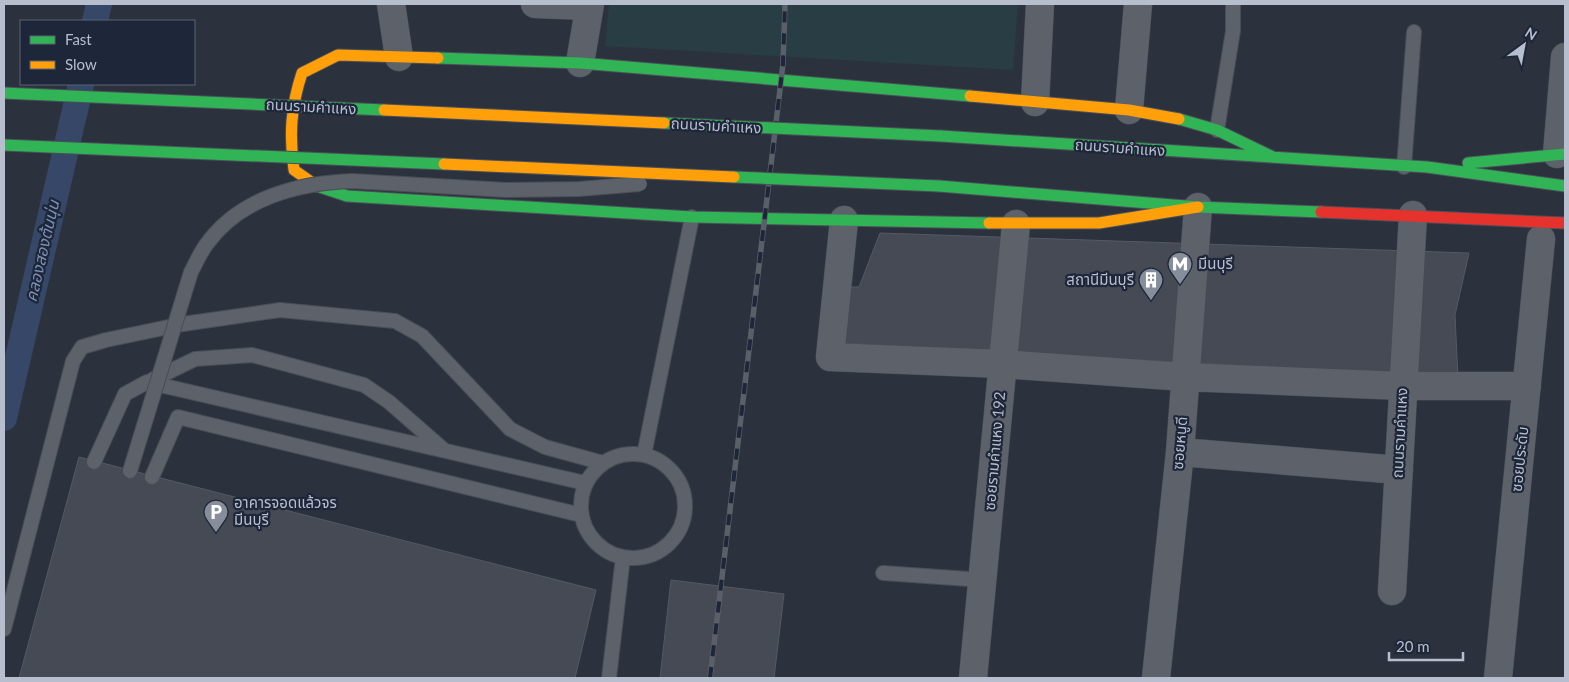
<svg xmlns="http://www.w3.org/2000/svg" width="1569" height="682" font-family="Lato,'Noto Sans Thai',sans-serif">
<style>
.green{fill:#283d44}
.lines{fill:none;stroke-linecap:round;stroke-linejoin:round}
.canal{stroke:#364768;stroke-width:26}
.building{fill:#454a54;stroke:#545a64}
.lane-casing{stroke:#494d55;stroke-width:16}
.street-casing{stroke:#494d55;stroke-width:29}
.fast-casing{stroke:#4a4f59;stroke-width:13}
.slow-casing{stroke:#4a4f59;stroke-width:13}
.jam-casing{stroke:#4a4f59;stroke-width:13}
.lane{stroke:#5d616a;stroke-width:14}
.street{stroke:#5d616a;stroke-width:28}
.fast{stroke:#30b455;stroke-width:11}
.slow{stroke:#ff9f0a;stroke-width:11}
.jam{stroke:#e5322d;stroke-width:11}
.rail-casing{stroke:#5b6068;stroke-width:5.5}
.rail{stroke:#1e2739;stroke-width:4;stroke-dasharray:11;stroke-linecap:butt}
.lane-bridge-casing{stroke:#494d55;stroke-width:16;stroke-linecap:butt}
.fast-bridge-casing{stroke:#4a4f59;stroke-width:13;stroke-linecap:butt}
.slow-bridge-casing{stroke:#4a4f59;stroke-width:13;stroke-linecap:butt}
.lane-bridge{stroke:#5d616a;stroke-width:14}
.fast-bridge{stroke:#30b455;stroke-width:11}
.slow-bridge{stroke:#ff9f0a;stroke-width:11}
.labels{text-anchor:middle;stroke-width:4.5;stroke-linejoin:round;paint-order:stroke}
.street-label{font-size:15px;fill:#b7becd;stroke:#1e2739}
.poi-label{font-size:15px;fill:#b7becd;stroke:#1e2739;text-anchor:start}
.water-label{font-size:16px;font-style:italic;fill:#7c90b6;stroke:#1e2739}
</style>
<rect width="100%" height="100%" fill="#2c323d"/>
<path class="green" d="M609 4H1018L1013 70 605 46Z"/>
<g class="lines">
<path class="canal" d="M95 21 99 4
M4 418 81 84"/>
</g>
<path class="building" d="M880 233 1469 253 1455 315 1458 378 842 343 846 287H859Z
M79 457 596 590 575 678H19Z
M671 580 784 594 774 678H660Z"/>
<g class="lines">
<defs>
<path id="lane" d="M1217 130 1233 31V4
M1404 167 1414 32
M152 380 195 359 252 355 364 385 389 402 444 450
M581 506a52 52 0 1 1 104 0a52 52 0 1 1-104 0Z
M644 455 692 217
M94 462 125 394 147 382 585 483
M152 477 178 417 581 515
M883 573 983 580
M4 629 73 361 82 347 106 340 183 324 280 310 395 321 422 336 510 429 545 447 603 463
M609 678 623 557"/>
<path id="street" d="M391 4 399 57
M535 4 589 6
M580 63 590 4
M1035 102 1040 4
M1129 110 1138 4
M1557 154 1565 57
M844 220 830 357 1003 364 1185 377 1403 386H1527
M1180 452 1399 470
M1392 591 1413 215
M973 678 1016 224
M1156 678 1180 452 1198 207
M1498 678 1541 239"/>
<path id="fast" d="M438 58 580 63 970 96
M1179 119 1217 130 1273 157
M941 136 1427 167 1565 186
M1468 163 1565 154
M317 186 347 196 692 217 989 223
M939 186 1198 207 1321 212"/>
<path id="slow" d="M970 96 1129 110 1179 119
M317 186 294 170C289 135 291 106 302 73L338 55 438 58
M989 223H1099L1198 207"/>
<path id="jam" d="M1321 212 1565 223"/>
</defs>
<use href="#lane" class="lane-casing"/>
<use href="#street" class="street-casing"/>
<use href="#fast" class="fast-casing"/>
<use href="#slow" class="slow-casing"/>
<use href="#jam" class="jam-casing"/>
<use href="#lane" class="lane"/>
<use href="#street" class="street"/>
<use href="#fast" class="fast"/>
<use href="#slow" class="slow"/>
<use href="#jam" class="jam"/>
<defs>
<path id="rail" d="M710 678 783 64 785 4"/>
</defs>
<use href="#rail" class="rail-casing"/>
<use href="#rail" class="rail"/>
<defs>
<path id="lane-bridge" d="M130 471 191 272C196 263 200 253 206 245 239 198 298 183 352 181L506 190 579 189 640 184"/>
<path id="fast-bridge" d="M4 93 384 110
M664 123 941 136
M4 145 444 164
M734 177 939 186"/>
<path id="slow-bridge" d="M384 110 664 123
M444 164 734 177"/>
</defs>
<use href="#lane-bridge" class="lane-bridge-casing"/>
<use href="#fast-bridge" class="fast-bridge-casing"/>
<use href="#slow-bridge" class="slow-bridge-casing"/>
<use href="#lane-bridge" class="lane-bridge"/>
<use href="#fast-bridge" class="fast-bridge"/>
<use href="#slow-bridge" class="slow-bridge"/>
</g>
<defs>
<symbol id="metro-pin" viewBox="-11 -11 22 30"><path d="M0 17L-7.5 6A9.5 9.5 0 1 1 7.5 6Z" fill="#868d9b" stroke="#1e2739"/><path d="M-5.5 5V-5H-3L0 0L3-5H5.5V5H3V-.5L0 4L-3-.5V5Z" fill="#fff"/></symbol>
<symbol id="building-pin" viewBox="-11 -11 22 30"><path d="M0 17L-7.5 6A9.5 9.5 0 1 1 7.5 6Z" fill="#868d9b" stroke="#1e2739"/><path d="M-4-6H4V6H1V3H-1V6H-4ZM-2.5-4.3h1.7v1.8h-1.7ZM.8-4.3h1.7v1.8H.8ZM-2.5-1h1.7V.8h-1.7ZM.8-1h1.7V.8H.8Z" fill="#fff"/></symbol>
<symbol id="parking-pin" viewBox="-11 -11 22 30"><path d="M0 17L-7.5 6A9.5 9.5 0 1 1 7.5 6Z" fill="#868d9b" stroke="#1e2739"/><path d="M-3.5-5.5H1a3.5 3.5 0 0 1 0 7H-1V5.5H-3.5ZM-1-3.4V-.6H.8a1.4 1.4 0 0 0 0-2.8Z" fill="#fff"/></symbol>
</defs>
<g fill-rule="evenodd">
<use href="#metro-pin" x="1166" y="250" width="28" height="38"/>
<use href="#building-pin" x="1137" y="266" width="28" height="38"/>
<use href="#parking-pin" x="202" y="498" width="28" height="38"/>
</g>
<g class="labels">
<g class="street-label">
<text transform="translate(311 107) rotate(3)" y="5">ถนนรามคำแหง</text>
<text transform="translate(716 126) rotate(3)" y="5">ถนนรามคำแหง</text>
<text transform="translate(1120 148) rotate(4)" y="5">ถนนรามคำแหง</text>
<text transform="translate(1400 433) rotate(-87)" y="5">ถนนรามคำแหง</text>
<text transform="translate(1180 443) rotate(-85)" y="5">ซอยหนูดี</text>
<text transform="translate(995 451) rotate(-85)" y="5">ซอยรามคำแหง 192</text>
<text transform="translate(1520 459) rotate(-84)" y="5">ซอยประดับ</text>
</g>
<g class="poi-label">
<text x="1198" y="269">มีนบุรี</text>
<text x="1134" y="285" text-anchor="end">สถานีมีนบุรี</text>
<text x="234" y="508">อาคารจอดแล้วจร<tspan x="234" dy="17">มีนบุรี</tspan></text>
</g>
<g class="water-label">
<text transform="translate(42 251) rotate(-77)" y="6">คลองสองต้นนุ่น</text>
</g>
</g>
<rect width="1569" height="682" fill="none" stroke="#b7becd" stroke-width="10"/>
<rect x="20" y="20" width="175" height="65" fill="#1e2739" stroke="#5b6374"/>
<rect x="30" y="36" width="25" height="8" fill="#30b455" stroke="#5b6374"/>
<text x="65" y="45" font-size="15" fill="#b7becd">Fast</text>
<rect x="30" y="61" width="25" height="8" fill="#ff9f0a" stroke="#5b6374"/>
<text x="65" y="70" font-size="15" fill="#b7becd">Slow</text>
<g transform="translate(1524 45) rotate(32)" stroke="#1e2739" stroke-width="4" paint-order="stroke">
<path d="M0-4L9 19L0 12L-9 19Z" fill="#b7becd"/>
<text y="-8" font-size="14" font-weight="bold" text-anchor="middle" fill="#b7becd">N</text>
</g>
<path d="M1389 652v8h74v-8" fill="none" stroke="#b7becd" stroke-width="2.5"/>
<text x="1396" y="652" font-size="15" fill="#b7becd" stroke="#1e2739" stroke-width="4" paint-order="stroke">20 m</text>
</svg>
